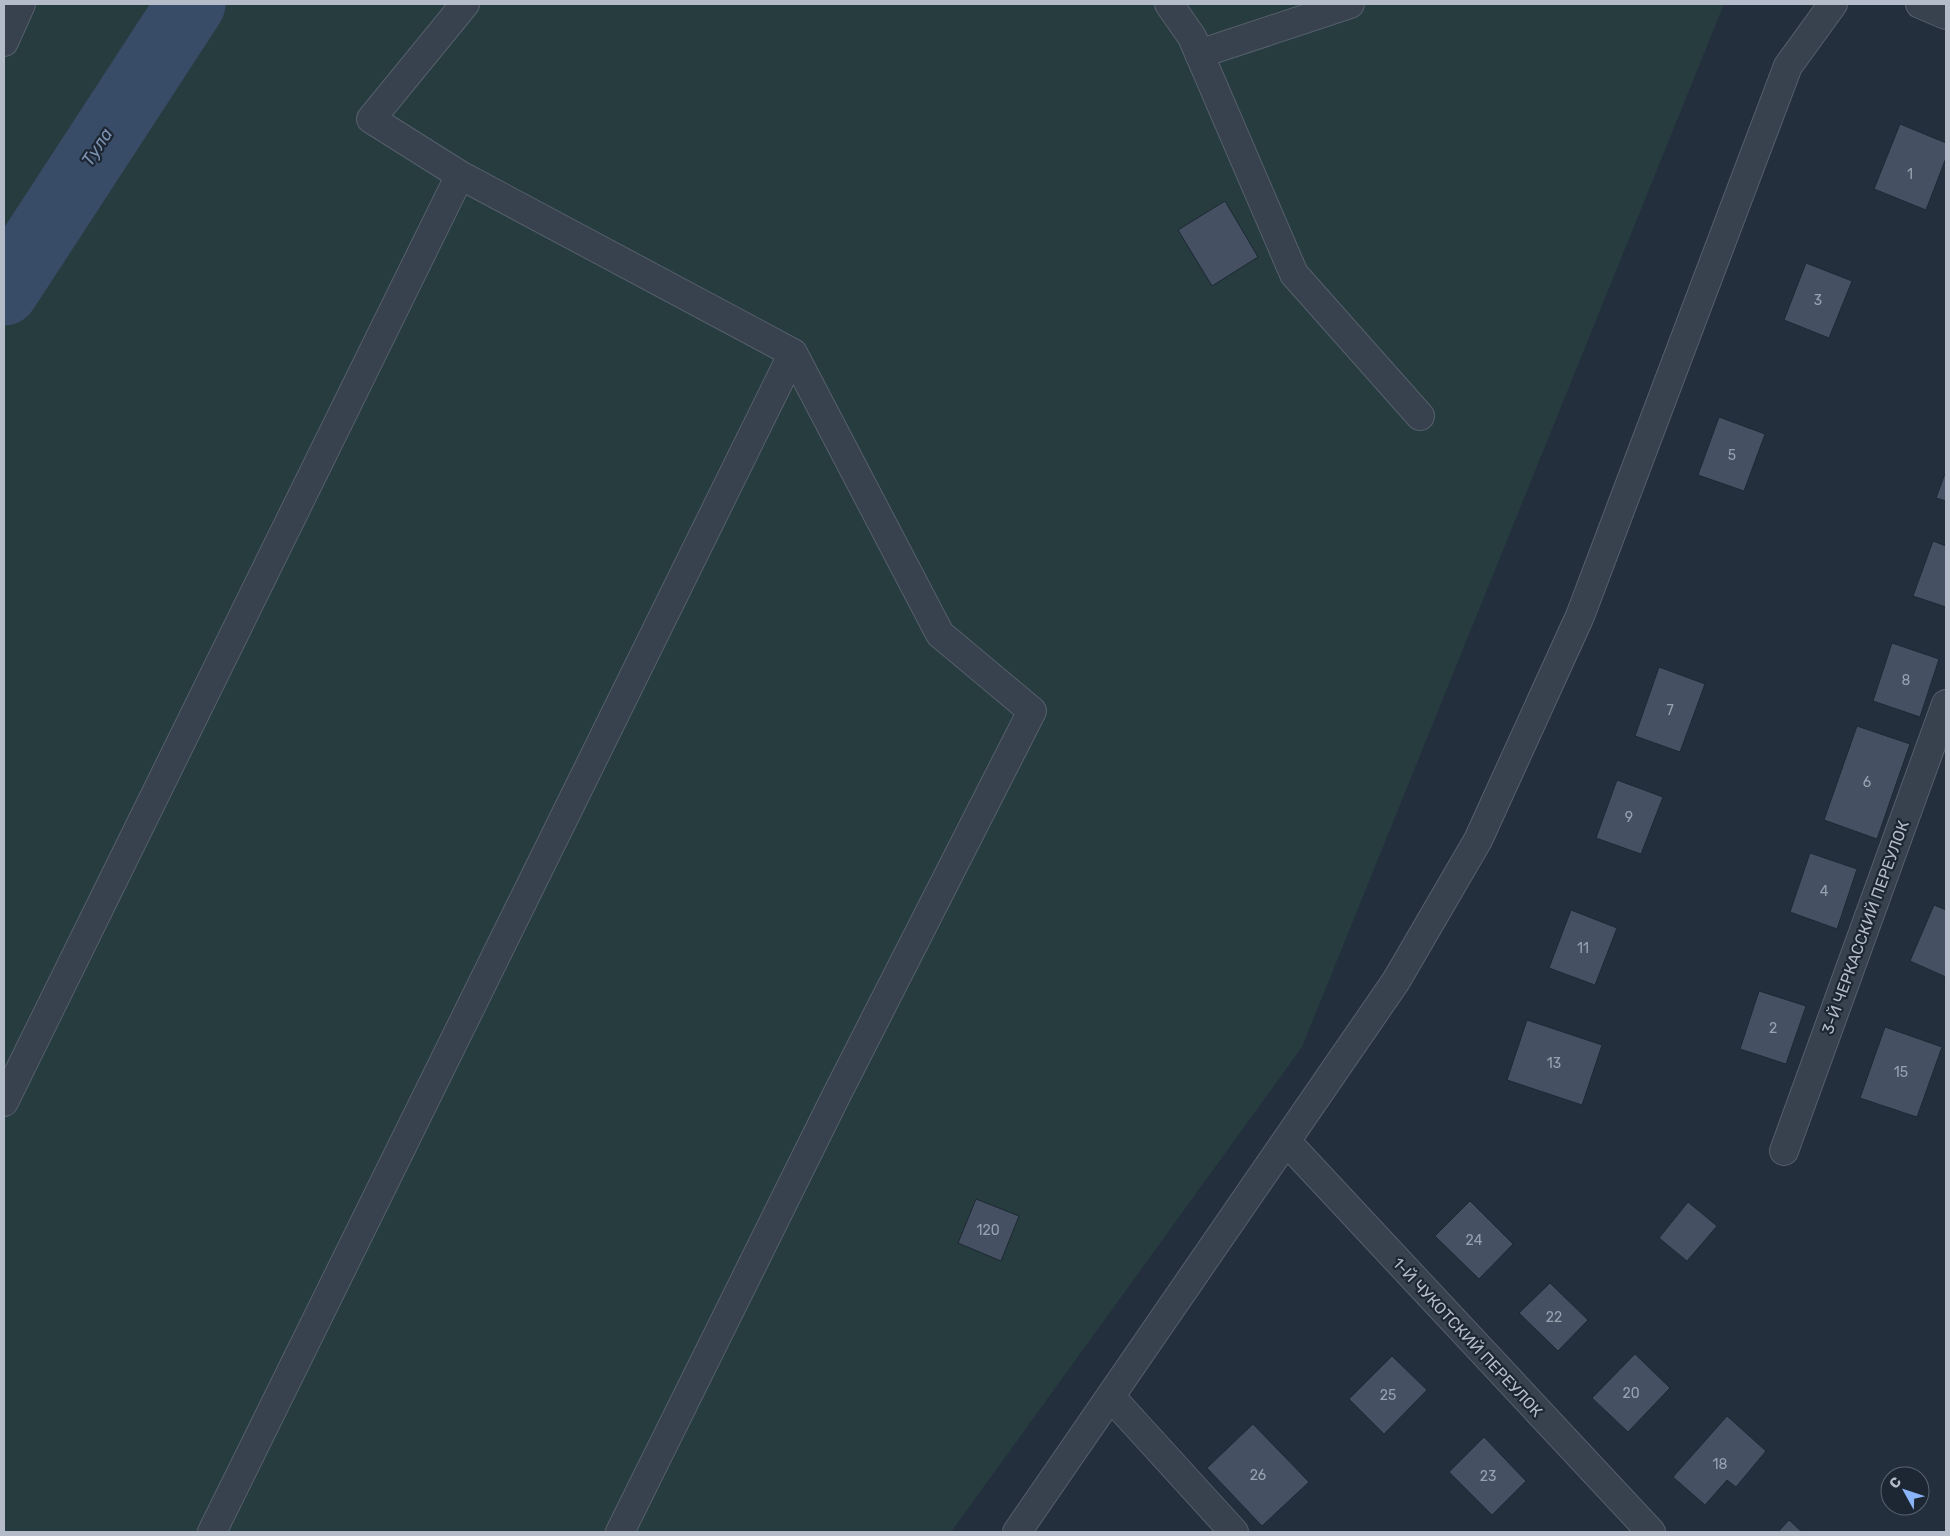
<svg xmlns="http://www.w3.org/2000/svg" width="1950" height="1536" font-family="Rubik,sans-serif">
<style>
.green{fill:#263c3f}
.lines{fill:none;stroke-linecap:round;stroke-linejoin:round}
.river{stroke:#394c67;stroke-width:69}
.building{fill:#455162;stroke:#1f2835}
.minor-casing{stroke:#565f6c;stroke-width:30}
.minor{stroke:#38414e;stroke-width:28}
.labels{text-anchor:middle;stroke-width:4.5;stroke-linejoin:round;paint-order:stroke}
.number-label{font-size:14px;fill:#98a1af}
.street-label{font-size:16px;fill:#b4bcc9;stroke:#1d2633}
.water-label{font-size:18px;font-style:italic;fill:#7c92b1;stroke:#1d2633}
</style>
<rect width="100%" height="100%" fill="#242f3e"/>
<path class="green" d="M4 4H1724L1302 1047 951 1532H4Z"/>
<g class="lines">
<path class="river" d="M4 291 191 4"/>
</g>
<path class="building" d="M1900 124 1946 143V158L1926 210 1874 189Z
M1225 201 1258 257 1212 286 1178 230Z
M1806 263 1852 281 1829 338 1784 320Z
M1719 417 1765 434 1744 491 1698 475Z
M1946 471V501L1936 498Z
M1933 541 1946 546V607L1913 596Z
M1892 643 1939 659 1920 717 1873 701Z
M1659 667 1705 684 1680 752 1635 736Z
M1857 726 1910 744 1877 839 1824 820Z
M1617 780 1663 797 1641 854 1596 838Z
M1810 853 1857 869 1837 929 1790 912Z
M1934 905 1946 910V977L1910 961Z
M1571 910 1617 928 1595 985 1549 968Z
M1759 991 1806 1006 1786 1064 1740 1049Z
M1527 1020 1602 1045 1582 1105 1507 1080Z
M1885 1027 1942 1047 1917 1117 1860 1098Z
M976 1199 1019 1216 1001 1261 958 1243Z
M1470 1201 1513 1244 1479 1279 1435 1236Z
M1688 1202 1717 1226 1687 1261 1659 1238Z
M1550 1283 1588 1320 1558 1351 1519 1313Z
M1635 1354 1670 1388 1628 1432 1592 1398Z
M1392 1356 1427 1390 1384 1434 1349 1399Z
M1727 1416 1766 1451 1736 1487 1727 1480 1705 1505 1673 1477Z
M1253 1424 1309 1482 1262 1526 1207 1468Z
M1484 1437 1526 1481 1492 1515 1449 1472Z
M1789 1520 1802 1532H1778Z"/>
<g class="lines">
<defs>
<path id="minor" d="M465 4 371 119 460 175 793 353 940 634 1032 711 835 1098 620 1532
M1169 4 1192 37 1294 274 1420 416
M1920 4 1946 15
M4 42 21 4
M1199 54 1350 4
M4 1102 460 175
M1286 1141 1651 1532
M1784 1151 1946 704
M1111 1397 1234 1532
M212 1532 793 353
M1017 1532 1396 981 1478 840 1580 616 1788 66 1833 4"/>
</defs>
<use href="#minor" class="minor-casing"/>
<use href="#minor" class="minor"/>
</g>
<g class="labels">
<g class="number-label">
<text x="1910" y="179">1</text>
<text x="1818" y="305">3</text>
<text x="1732" y="460">5</text>
<text x="1906" y="685">8</text>
<text x="1670" y="715">7</text>
<text x="1867" y="787">6</text>
<text x="1629" y="822">9</text>
<text x="1824" y="896">4</text>
<text x="1583" y="953">11</text>
<text x="1773" y="1033">2</text>
<text x="1554" y="1068">13</text>
<text x="1901" y="1077">15</text>
<text x="988" y="1235">120</text>
<text x="1474" y="1245">24</text>
<text x="1554" y="1322">22</text>
<text x="1631" y="1398">20</text>
<text x="1388" y="1400">25</text>
<text x="1720" y="1469">18</text>
<text x="1258" y="1480">26</text>
<text x="1488" y="1481">23</text>
</g>
<g class="street-label">
<text transform="translate(1865 927) rotate(-70)" y="6">3-Й ЧЕРКАССКИЙ ПЕРЕУЛОК</text>
<text transform="translate(1468 1337) rotate(47)" y="6">1-Й ЧУКОТСКИЙ ПЕРЕУЛОК</text>
</g>
<g class="water-label">
<text transform="translate(97 147) rotate(-57)" y="6">Тула</text>
</g>
</g>
<rect width="1950" height="1536" fill="none" stroke="#b4bcc9" stroke-width="10"/>
<g transform="translate(1905 1491) rotate(310)"><circle r="24" fill="#1d2633" stroke="#59626f"/>
<path d="M0-4L9 19L0 12L-9 19Z" fill="#8ab4f8"/>
<text y="-8" font-size="14" font-weight="bold" text-anchor="middle" fill="#b4bcc9">С</text>
</g>
</svg>
